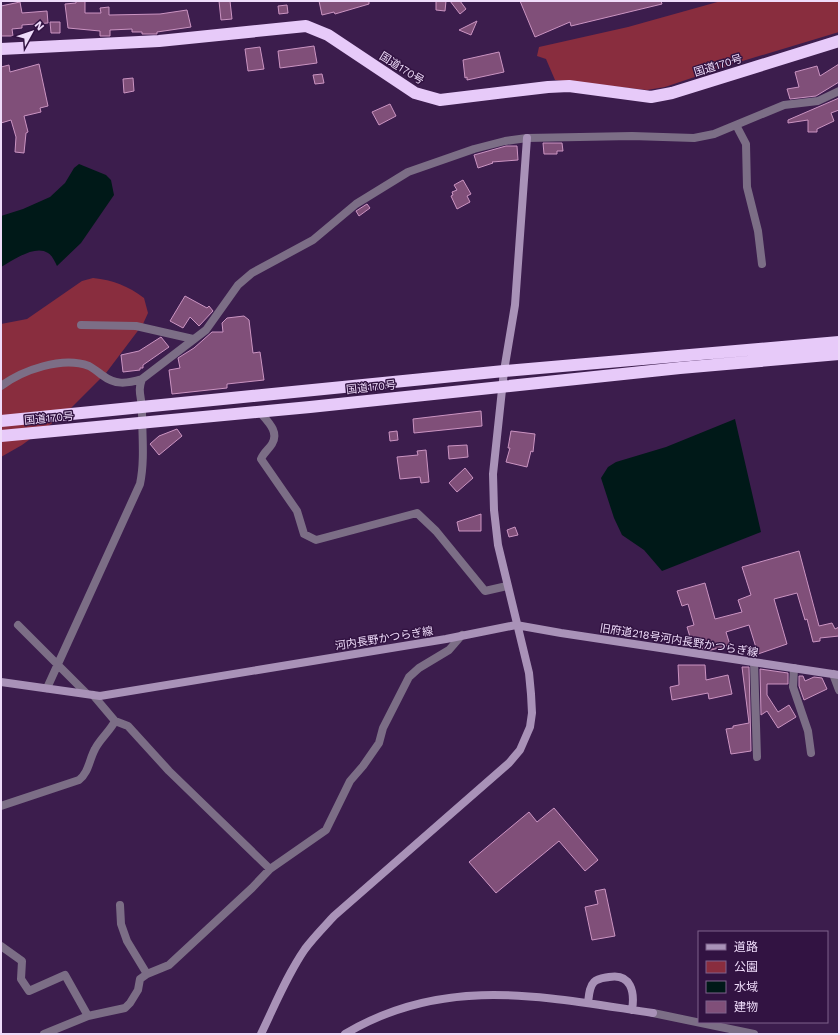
<svg xmlns="http://www.w3.org/2000/svg" width="840" height="1035" font-family="'Work Sans','Noto Sans JP',sans-serif">
<style>
.green{fill:#892d3e}
.water{fill:#001918}
.building{fill:#804f79;stroke:#cb94c2}
.lines{fill:none;stroke-linecap:round;stroke-linejoin:round}
.street{stroke:#7c6e86;stroke-width:8}
.secondary{stroke:#a992b8;stroke-width:8}
.highway{stroke:#e7caf9;stroke-width:12}
.labels{text-anchor:middle;stroke-width:3;stroke-linejoin:round;paint-order:stroke}
.street-label{font-size:11px;fill:#efdcfa;stroke:#321342}
</style>
<rect width="100%" height="100%" fill="#3c1d4d"/>
<path class="green" d="M721 1H839V32L736 63 665 87 647 90 555 80 546 59 537 56 539 47 628 27Z
M93 278C113 280 128 286 144 298L148 313 143 324 106 373 66 413 22 445 1 457V324L27 319 82 281Z"/>
<path class="water" d="M79 164 106 175 111 180 114 195 81 243 57 266C55 262 52 255 48 253 35 244 12 261 1 267V216L23 209 50 197 65 183 74 168Z
M735 419 761 532 662 571 644 550 622 535 614 518 601 478 608 467 616 462 666 447Z"/>
<path class="building" d="M76 1H85V13H101L100 8 109 7V15L160 14 187 10 191 27 157 32V34H142V32H132V29L110 30V36H100V31L68 28 65 4 76 3Z
M219 1H230L232 19 221 20Z
M319 1H369V4L335 14 334 12 322 15Z
M436 1H446L445 11 436 10Z
M450 1H460L466 9 460 14Z
M520 1H661L662 4 571 26 570 22 535 37Z
M20 2 22 13 47 11 48 23 22 25V28L12 29 13 36H1V6Z
M287 5 288 13 279 14 278 6Z
M477 21 471 35 459 30Z
M50 22H60V33H51Z
M314 46 317 63 280 68 278 51Z
M260 47 264 69 248 71 245 49Z
M499 52 504 72 467 80V77L465 78 463 60Z
M39 64 48 106 40 108 41 112 24 116 28 132 26 133 24 153 15 152 16 137 11 120 1 123V67L9 65 10 72Z
M839 64V82L816 96 790 99 787 89 799 87 795 72 817 66 820 76Z
M322 74 324 83 315 84 313 75Z
M133 78 134 91 124 93 123 79Z
M839 98V110L831 113 834 121 817 129V132H808V120L788 123V120Z
M390 104 396 116 379 125 372 112Z
M543 143H562L563 151H557V154H544Z
M506 146H517L518 160 492 162 493 163 478 168 474 155Z
M463 180 471 194 467 196 470 202 457 209 451 196 453 195 452 192 457 190 454 185Z
M367 204 370 208 359 216 356 211Z
M185 296 207 308 209 306 213 311 199 326 190 317 183 328 170 321Z
M244 316 249 320 253 353 260 352 264 380 227 384V388L172 394 169 370 180 368 178 358 194 348 212 332H223L222 323 227 318Z
M161 337 169 347 143 365V368H140V370L123 372 121 355 139 351Z
M481 411 482 426 414 433 413 419Z
M177 429 182 436 159 455 150 444 159 436Z
M397 431 398 440 390 441 389 432Z
M511 431 535 434 533 452 531 451 527 467 506 462 510 448H508Z
M467 445 468 457 449 459 448 446Z
M426 450 429 482 421 483 420 477 400 479 397 457 418 455 417 451Z
M465 468 473 478 457 492 449 483Z
M481 514V531H459L457 522Z
M515 527 518 535 509 537 507 530Z
M799 551 819 626 832 623 835 629 839 627V636L820 638V641L813 642 807 619 805 620 797 593 774 599 787 644 758 654 749 625 726 632 730 645 711 650 693 647 687 627 694 625 688 604 682 606 677 591 705 583 715 619 742 612 738 600 751 595 742 567Z
M678 665H705L706 680 728 675 732 694 709 699 708 693 672 700 670 687 679 685Z
M742 667H749L751 751 731 754 726 729 733 728V726L749 723Z
M760 669 788 673V684H767V695L778 712 789 705 796 717 778 728 767 711 761 715Z
M799 676H803L805 681 814 677 822 678 827 689 804 700 799 686Z
M554 808 598 860 585 871 559 841 496 893 469 862 529 812 537 822Z
M605 889 615 936 592 940 585 907 598 904 595 891Z"/>
<g class="lines">
<path class="street" d="M736 125 746 144 747 187 758 231 762 264
M81 325 136 326 193 339
M1 386C23 370 62 356 89 366 93 368 98 372 102 375 115 385 126 384 142 379
M259 411C266 420 280 431 272 444 269 449 264 452 261 459L297 511 304 534 316 540 417 513 436 531 485 591 507 586
M18 625 86 693
M754 662 757 757
M794 668 793 687 808 731 811 753
M833 674 839 690
M47 688 140 484C145 460 142 435 142 410 142 397 137 392 142 379L206 330 238 285 252 273 313 240 356 204 408 172 474 149 505 141 527 138 632 136 694 138 714 134 784 105 818 101 839 91
M93 695 115 721 128 726 169 771 270 869
M1 806 79 780C89 772 89 760 95 749 100 739 110 731 115 721
M120 905 121 924 127 941 147 974
M1 946 22 961 21 979 29 991 65 975 88 1016
M653 1013 754 1034
M44 1034 88 1016 125 1008 130 1003 138 990 140 979 147 974 169 965 252 888 270 869 326 830 350 781 363 766 379 743 383 728 409 677 419 668 449 650 462 635"/>
<path class="secondary" d="M1 682 100 696 446 639 516 625 561 633 839 675
M588 1003C589 996 589 987 594 982 598 978 604 978 609 977 631 973 635 992 632 1010
M261 1034C275 1005 287 975 305 949 314 937 324 927 334 916L509 763 520 750 530 727 532 713 531 694 529 673 498 545 494 510 493 474 504 371 515 305 527 138
M345 1034C445 974 544 997 653 1013"/>
<path class="highway" d="M1 49 159 41 306 26 328 35 415 93 440 100 548 87 569 86 651 97 672 93 839 41
M1 421 504 371 839 342
M1 436 310 407 680 368 839 354"/>
</g>
<g class="labels">
<g class="street-label">
<text transform="translate(718 65) rotate(-17)" y="4">国道170号</text>
<text transform="translate(402 68) rotate(32)" y="4">国道170号</text>
<text transform="translate(371 387) rotate(-6)" y="4">国道170号</text>
<text transform="translate(49 418) rotate(-5)" y="4">国道170号</text>
<text transform="translate(384 638) rotate(-9)" y="4">河内長野かつらぎ線</text>
<text transform="translate(679 640) rotate(9)" y="4">旧府道218号河内長野かつらぎ線</text>
</g>
</g>
<rect width="840" height="1035" fill="none" stroke="#efdcfa" stroke-width="4"/>
<rect x="698" y="931" width="130" height="92" fill="#321342" stroke="#7e638c"/>
<rect x="706" y="944" width="20" height="6" fill="#a992b8" stroke="#7e638c"/>
<text x="734" y="951" font-size="12" fill="#efdcfa">道路</text>
<rect x="706" y="961" width="20" height="12" fill="#892d3e" stroke="#7e638c"/>
<text x="734" y="971" font-size="12" fill="#efdcfa">公園</text>
<rect x="706" y="981" width="20" height="12" fill="#001918" stroke="#7e638c"/>
<text x="734" y="991" font-size="12" fill="#efdcfa">水域</text>
<rect x="706" y="1001" width="20" height="12" fill="#804f79" stroke="#7e638c"/>
<text x="734" y="1011" font-size="12" fill="#efdcfa">建物</text>
<g transform="translate(32 32) rotate(50)" stroke="#321342" stroke-width="3" paint-order="stroke">
<path d="M0-3L7 15L0 10L-7 15Z" fill="#efdcfa"/>
<text y="-6" font-size="11" font-weight="bold" text-anchor="middle" fill="#efdcfa">N</text>
</g>
</svg>
